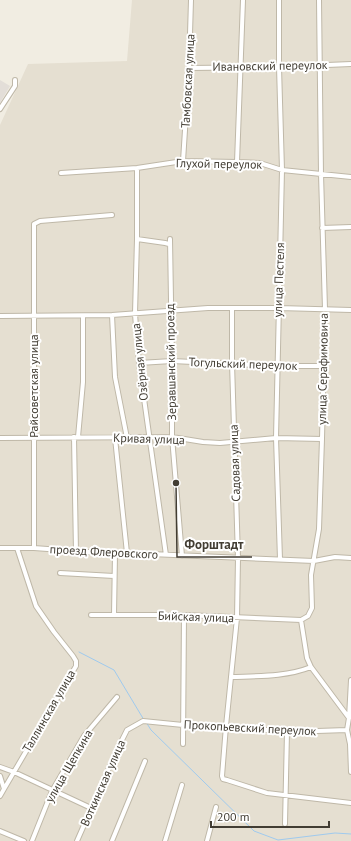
<svg xmlns="http://www.w3.org/2000/svg" width="351" height="841" font-family="'PT Sans',sans-serif">
<style>
.residential{fill:#e5dfd1}
.industrial{fill:#e3ded8}
.lines{fill:none;stroke-linecap:round;stroke-linejoin:round}
.stream{stroke:#9fcaee;stroke-width:1}
.street-casing{stroke:#bfb8a8;stroke-width:6}
.street{stroke:#fff;stroke-width:4}
.labels{text-anchor:middle;stroke-width:4;stroke-linejoin:round;paint-order:stroke}
.street-label{font-size:12px;fill:#423d33;stroke:#fff}
.leader{fill:none;stroke:#423d33;stroke-width:1.5}
.callout-dot{fill:#423d33;stroke:#fff;stroke-width:1.5}
.callout-label{font-size:13px;text-anchor:middle;font-weight:bold;fill:#423d33;stroke:#fff;stroke-width:4;stroke-linejoin:round;paint-order:stroke}
</style>
<rect width="100%" height="100%" fill="#f1ede2"/>
<path class="residential" d="M132 0H351V841H0V125L28 64 127 61Z"/>
<path class="industrial" d="M0 80 10 86 0 103Z"/>
<g class="lines">
<path class="stream" d="M79 652 114 670 144 720
M146 722 151 730 254 831 278 840 335 833 351 834"/>
<defs>
<path id="street" d="M279 0V67L282 170 276 438 280 559
M319 0 321 174 325 309 322 439 319 529 311 575 312 608 308 616 301 620 307 658 311 667 349 718
M189 68 279 67 351 64
M0 109 15 86V80
M183 161 189 68 191 0
M237 162 243 0
M137 168V239L135 314 139 363 166 555
M61 173 137 168 183 161 237 162 260 163 282 170 351 177
M322 228 351 227
M137 239 165 243 169 244
M170 239 172 361V437L182 556
M232 308V363L238 558 237 618 226 726 222 776 223 779 227 780 267 793 351 803
M112 315 115 377 127 438
M0 316 112 315 208 308H279L351 310
M139 363 172 361 276 366H323
M74 437 76 552
M78 437 83 382V316
M0 438 172 437 203 442 220 443 276 438 322 439
M115 438 127 553
M0 548H34L115 554 127 553 314 561 335 557 351 558
M34 548V224L40 221 112 215
M60 573 114 576
M91 615H184L301 620
M114 615 115 554
M231 677C258 676 286 677 311 667
M351 680 349 718 347 730 350 744 351 772
M183 744 184 615
M0 767 14 772 91 808
M0 776 4 789 0 796
M4 789 76 666V661L73 656 54 632 36 606 17 548
M285 824 287 732
M0 831 24 841
M32 841 52 791 84 736 117 697
M77 841 117 750 127 730 143 721 183 725 226 726 287 732 347 730
M112 841 145 761
M165 841 182 785
M207 841 216 807"/>
</defs>
<use href="#street" class="street-casing"/>
<use href="#street" class="street"/>
</g>
<g class="labels">
<g class="street-label">
<text transform="translate(270 66) rotate(-1)" y="4">Ивановский переулок</text>
<text transform="translate(188 81) rotate(-87)" y="4">Тамбовская улица</text>
<text transform="translate(219 164) rotate(1)" y="4">Глухой переулок</text>
<text transform="translate(279 280) rotate(-88)" y="4">улица Пестеля</text>
<text transform="translate(140 362) rotate(-96)" y="4">Озёрная улица</text>
<text transform="translate(171 362) rotate(-91)" y="4">Зеравшанский проезд</text>
<text transform="translate(243 364) rotate(2)" y="4">Тогульский переулок</text>
<text transform="translate(323 369) rotate(-89)" y="4">улица Серафимовича</text>
<text transform="translate(34 386) rotate(-90)" y="4">Райсоветская улица</text>
<text transform="translate(149 439) rotate(2)" y="4">Кривая улица</text>
<text transform="translate(235 463) rotate(-92)" y="4">Садовая улица</text>
<text transform="translate(104 552) rotate(3)" y="4">проезд Флеровского</text>
<text transform="translate(196 617) rotate(2)" y="4">Бийская улица</text>
<text transform="translate(49 711) rotate(-60)" y="4">Таллинская улица</text>
<text transform="translate(250 728) rotate(3)" y="4">Прокопьевский переулок</text>
<text transform="translate(69 766) rotate(-60)" y="4">улица Щепкина</text>
<text transform="translate(103 783) rotate(-66)" y="4">Воткинская улица</text>
</g>
</g>
<path class="leader" d="M176 483L177 557H252"/>
<circle class="callout-dot" cx="176" cy="483" r="4"/>
<g class="callout-label">
<text x="214" y="549">Форштадт</text>
</g>
<path d="M211 821v6h118v-6" fill="none" stroke="#423d33" stroke-width="2"/>
<text x="217" y="821" font-size="12" fill="#423d33" stroke="#ffffff" stroke-width="3" paint-order="stroke">200 m</text>
</svg>
